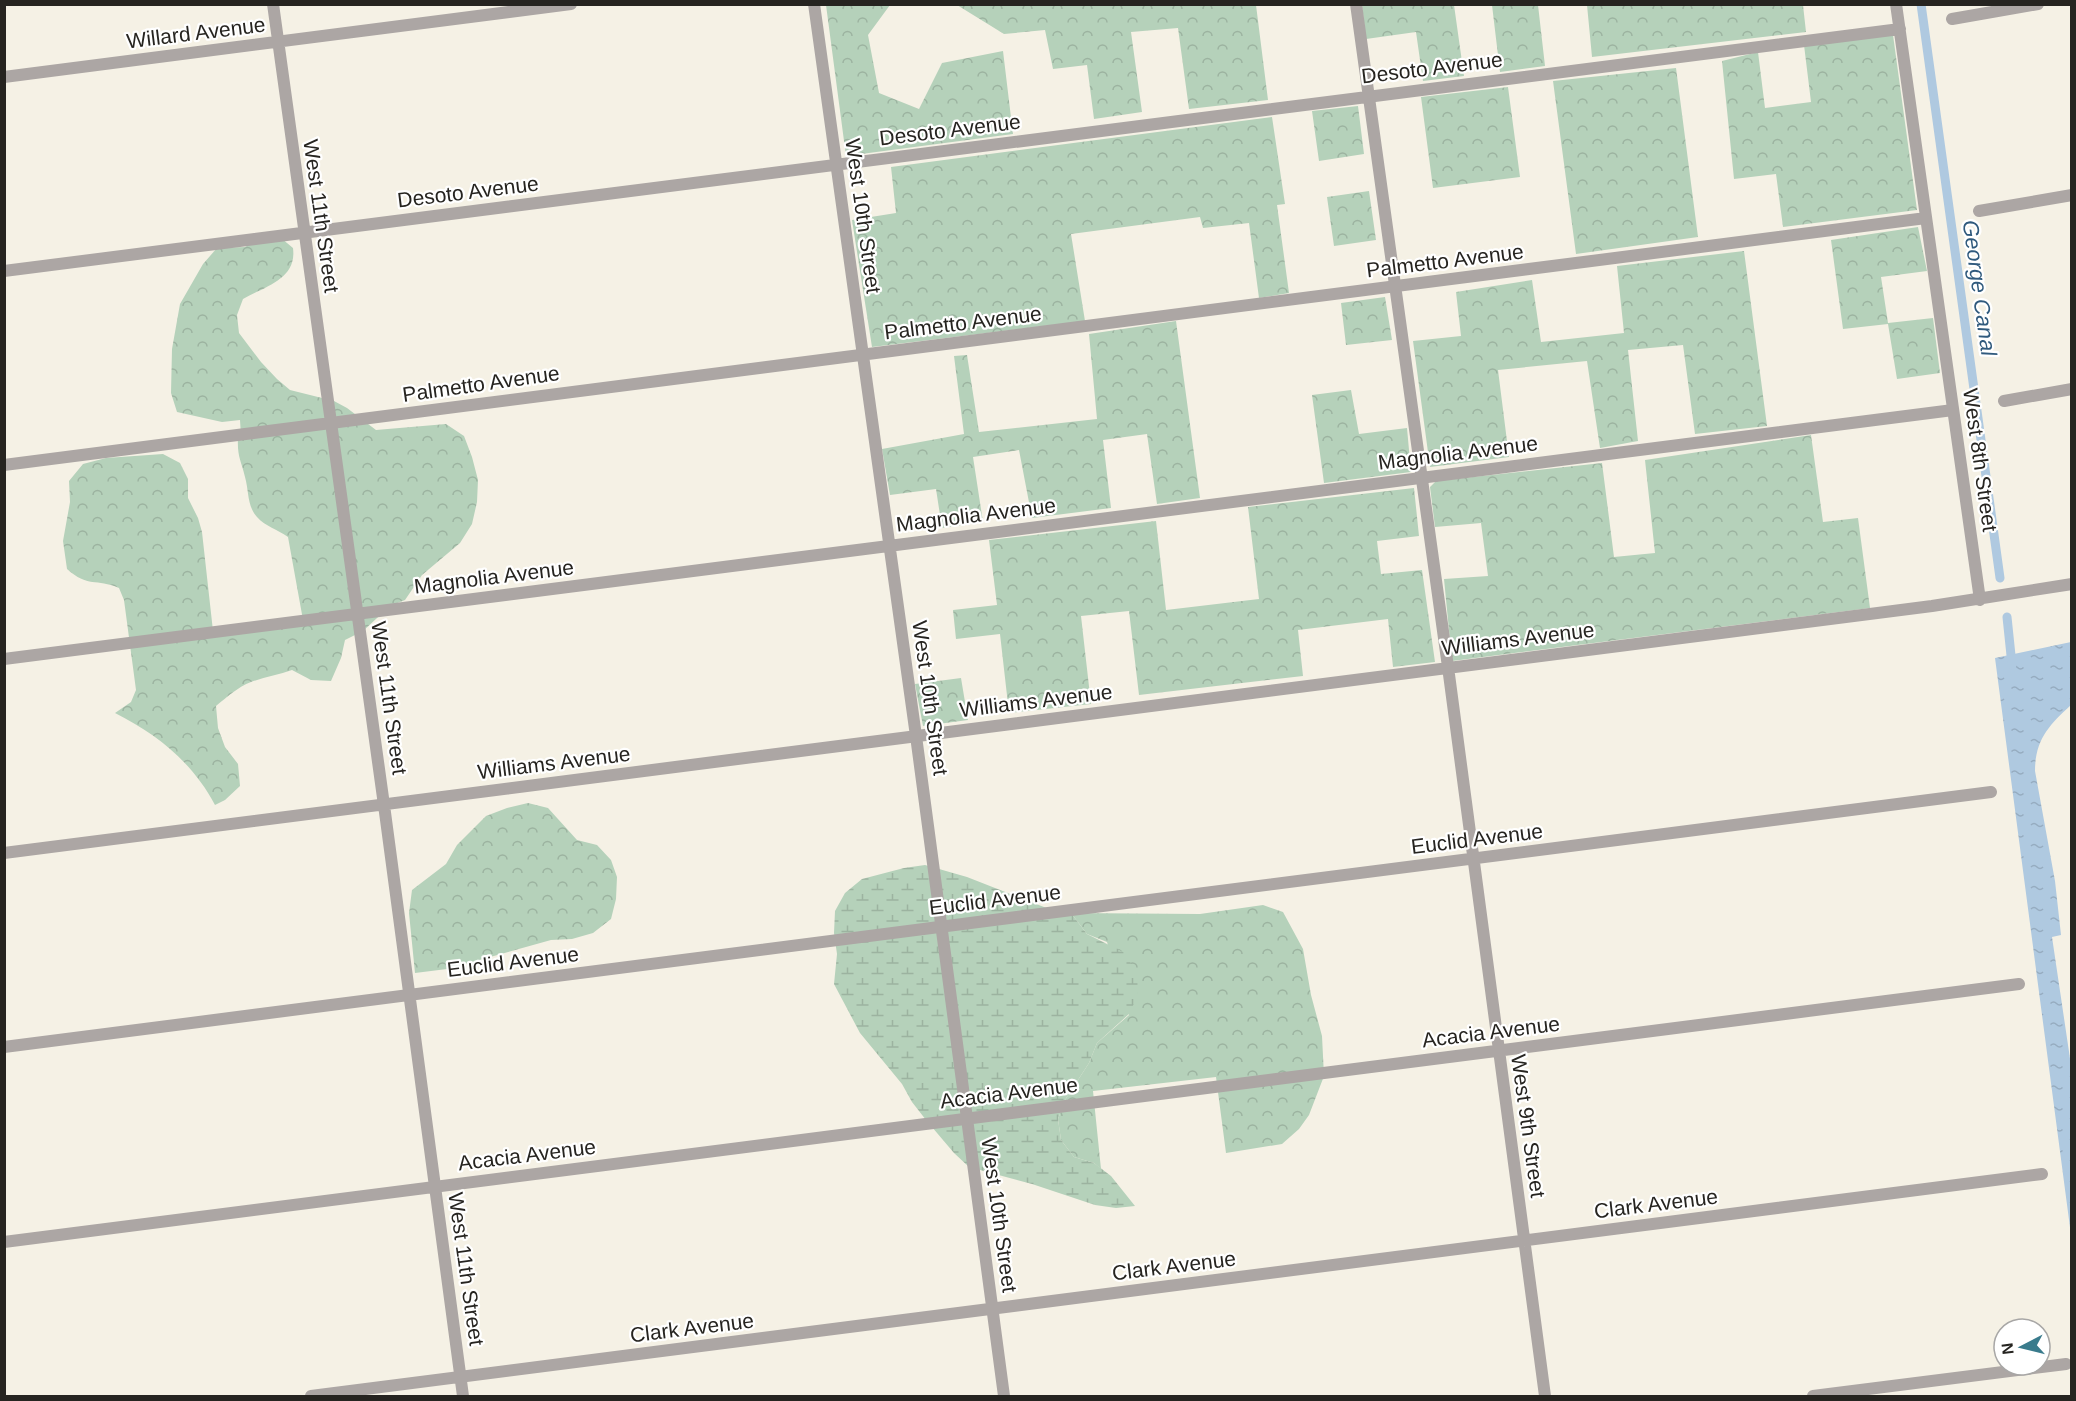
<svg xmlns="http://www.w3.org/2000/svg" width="2076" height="1401" font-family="Arial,sans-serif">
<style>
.forest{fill:url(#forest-crowns)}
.wetland{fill:url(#wetland-marsh)}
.water{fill:url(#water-ripples)}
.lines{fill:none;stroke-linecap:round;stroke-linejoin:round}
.canal{stroke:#afc9e0;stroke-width:9}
.minor{stroke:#aca6a4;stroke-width:12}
.labels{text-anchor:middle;stroke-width:4.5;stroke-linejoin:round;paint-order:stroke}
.street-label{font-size:21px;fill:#262420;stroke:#fff}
.water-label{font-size:22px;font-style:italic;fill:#305a7d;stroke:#fff}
</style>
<defs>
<pattern id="forest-crowns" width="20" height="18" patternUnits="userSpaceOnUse" patternTransform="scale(1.5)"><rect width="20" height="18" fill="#b5d1ba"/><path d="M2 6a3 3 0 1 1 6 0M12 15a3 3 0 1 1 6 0" fill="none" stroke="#9cb3a0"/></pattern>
<pattern id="wetland-marsh" width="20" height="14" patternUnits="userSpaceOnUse" patternTransform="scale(1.5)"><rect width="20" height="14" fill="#b5d1ba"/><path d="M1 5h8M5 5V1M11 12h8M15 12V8" fill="none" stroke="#9cb3a0"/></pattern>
<pattern id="water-ripples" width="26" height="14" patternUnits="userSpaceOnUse" patternTransform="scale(1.5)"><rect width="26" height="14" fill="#afc9e0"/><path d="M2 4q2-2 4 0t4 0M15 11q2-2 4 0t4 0" fill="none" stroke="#96acc0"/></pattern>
</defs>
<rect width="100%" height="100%" fill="#f5f1e5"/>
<path class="forest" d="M826 5H890L868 35 879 93 919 109 942 63 1003 51 1013 134 846 156Z
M957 5H1256L1268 100 1189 109 1178 28 1131 32 1142 112 1094 119 1087 65 1053 69 1045 30 1004 34Z
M1362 5H1457H1454L1464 76 1423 81 1416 32 1366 39Z
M1492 5H1538L1545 66 1500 72Z
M1587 5H1803L1806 32 1592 57Z
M1893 35 1917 210 1783 227 1776 174 1734 179 1722 61 1758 52 1765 108 1811 102 1804 45Z
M1676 68 1698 237 1576 254 1553 81Z
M1508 87 1520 177 1433 188 1421 97Z
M1358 106 1364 154 1319 161 1312 111Z
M1272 117 1285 204 1277 205 1289 293 1259 298 1249 223 1203 228 1200 217 1071 234 1085 321 872 347 852 220 896 213 891 167Z
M1369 191 1376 240 1334 246 1327 197Z
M1918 227 1927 271 1881 277 1888 323 1933 318 1940 373 1897 379 1888 324 1843 329 1831 240Z
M281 238 293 248C297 279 266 286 243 299L237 315 239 333 261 362 277 379 290 390 334 401 347 408 376 430 446 424 464 436 472 457 478 480 477 502 472 524 460 543 422 575 405 600 390 606 363 631 345 640 341 658 331 681 311 680 292 670C279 675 264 677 251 682 238 687 227 697 216 706L218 728 225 747 238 764 240 786 225 800 215 805C193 763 157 734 115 713L131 702 136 690 124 600 119 588C96 578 88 588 67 569L63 541 70 502 69 481 83 464 106 458 163 454 180 463 188 479V498L198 518 202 532 213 631 303 620 288 537C277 529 266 527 257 517 247 506 249 491 245 477 241 460 237 457 238 437L241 436 240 420 222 422 177 412 171 393 172 349 180 304 203 264 217 248 245 247 254 242Z
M1744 251 1767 426 1695 434 1683 345 1628 350 1638 441 1600 448 1587 361 1498 370 1509 457 1430 467 1413 341 1461 336 1456 292 1532 280 1541 342 1624 333 1617 266Z
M1385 297 1392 340 1346 345 1341 303Z
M1176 321 1200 498 1157 504 1147 434 1103 440 1111 508 1032 518 1019 450 973 457 983 522 942 528 936 489 890 495 882 449 964 434 954 356 967 355 979 432 1097 419 1089 334Z
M1351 390 1359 434 1407 428 1411 472 1324 483 1312 395Z
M1811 435 1823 522 1858 518 1870 608 1452 661 1444 579 1488 576 1481 523 1435 527 1430 487 1436 481 1602 463 1614 557 1655 553 1645 460Z
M1414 488 1419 536 1377 541 1381 574 1422 570 1435 662 1393 667 1388 619 1298 630 1303 676 1139 695 1129 611 1081 616 1091 704 1009 713 1000 634 956 639 953 610 997 605 989 540 1156 521 1166 610 1259 599 1248 507Z
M961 678 968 720 923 726 915 684Z
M528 803 548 808 577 840 597 845 611 860 617 877 616 899 611 919 593 933 572 939 551 940 447 969 415 973 409 913 412 890 446 864 457 845 486 816 507 808Z
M1263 905 1283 912 1303 949 1311 995 1322 1036 1324 1076 1309 1115 1299 1129 1282 1144 1226 1153 1216 1077 1093 1091 1101 1169 1094 1163 1074 1157 1061 1140 1058 1119 1065 1100 1089 1063 1097 1043 1129 1015 1107 942 1087 934 1071 913 1200 914Z"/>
<path class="wetland" d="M925 865 967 877 1049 909 1071 913 1087 934 1125 953 1137 974 1138 995 1129 1014 1097 1043 1089 1063 1065 1100 1058 1119 1061 1140 1074 1157 1094 1163 1111 1176 1135 1206 1116 1208 1095 1205 1032 1184 969 1167 954 1153 926 1120 912 1102 902 1084 860 1033 834 984 837 954 834 933 835 911 845 893 862 879 904 868Z"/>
<path class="water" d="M2071 642V705C2049 725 2035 740 2035 771L2055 881 2061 935 2052 937 2072 1072 2071 1235 1995 658Z"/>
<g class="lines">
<path class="canal" d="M1921 4 2000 578
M2007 617 2012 665"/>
<path class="minor" d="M273 4 384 805 463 1396
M814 4 916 736 1004 1396
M1356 4 1448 667 1545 1396
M1896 4 1980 600
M1952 19 2038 4
M4 77 571 4
M1979 211 2072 195
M4 271 1900 29
M2004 401 2072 389
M4 465 1926 218
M4 659 1953 410
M4 853 1932 606 2072 584
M4 1047 1991 792
M4 1242 2019 984
M311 1396 2042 1174
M1813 1396 2066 1364"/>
</g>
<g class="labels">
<g class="street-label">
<text transform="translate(196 33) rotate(-7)" y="7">Willard Avenue</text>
<text transform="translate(1432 68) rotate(-7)" y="7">Desoto Avenue</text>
<text transform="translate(950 130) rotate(-7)" y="7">Desoto Avenue</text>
<text transform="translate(468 192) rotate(-7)" y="7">Desoto Avenue</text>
<text transform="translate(321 216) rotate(82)" y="7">West 11th Street</text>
<text transform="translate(863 216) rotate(82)" y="7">West 10th Street</text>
<text transform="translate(1445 261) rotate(-7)" y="7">Palmetto Avenue</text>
<text transform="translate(963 323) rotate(-7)" y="7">Palmetto Avenue</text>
<text transform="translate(481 384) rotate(-8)" y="7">Palmetto Avenue</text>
<text transform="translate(1458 453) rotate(-7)" y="7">Magnolia Avenue</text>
<text transform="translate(1980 460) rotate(82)" y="7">West 8th Street</text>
<text transform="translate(976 515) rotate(-7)" y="7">Magnolia Avenue</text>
<text transform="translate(494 577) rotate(-7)" y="7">Magnolia Avenue</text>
<text transform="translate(1518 639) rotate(-7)" y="7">Williams Avenue</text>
<text transform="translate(389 698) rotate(82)" y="7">West 11th Street</text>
<text transform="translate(930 698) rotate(82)" y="7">West 10th Street</text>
<text transform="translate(1036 701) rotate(-7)" y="7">Williams Avenue</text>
<text transform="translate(554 763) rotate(-7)" y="7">Williams Avenue</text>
<text transform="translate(1477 839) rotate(-7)" y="7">Euclid Avenue</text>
<text transform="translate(995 900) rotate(-7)" y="7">Euclid Avenue</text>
<text transform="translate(513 962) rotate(-7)" y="7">Euclid Avenue</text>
<text transform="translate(1491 1032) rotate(-7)" y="7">Acacia Avenue</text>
<text transform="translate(1009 1093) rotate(-7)" y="7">Acacia Avenue</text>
<text transform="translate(1528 1126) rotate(82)" y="7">West 9th Street</text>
<text transform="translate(527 1155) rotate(-7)" y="7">Acacia Avenue</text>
<text transform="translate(1656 1204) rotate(-7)" y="7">Clark Avenue</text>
<text transform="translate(999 1215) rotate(82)" y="7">West 10th Street</text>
<text transform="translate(1174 1266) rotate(-7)" y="7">Clark Avenue</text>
<text transform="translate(466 1269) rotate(82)" y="7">West 11th Street</text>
<text transform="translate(692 1328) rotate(-7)" y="7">Clark Avenue</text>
</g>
<g class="water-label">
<text transform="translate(1980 288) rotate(82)" y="8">George Canal</text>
</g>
</g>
<rect width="2076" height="1401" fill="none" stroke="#262420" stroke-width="12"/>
<g transform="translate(2022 1347) rotate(263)"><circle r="28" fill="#ffffff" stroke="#a8a7a6" stroke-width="1.5"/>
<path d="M0-4.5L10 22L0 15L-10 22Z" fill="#397b8c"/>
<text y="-9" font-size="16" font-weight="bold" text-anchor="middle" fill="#262420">N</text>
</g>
</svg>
